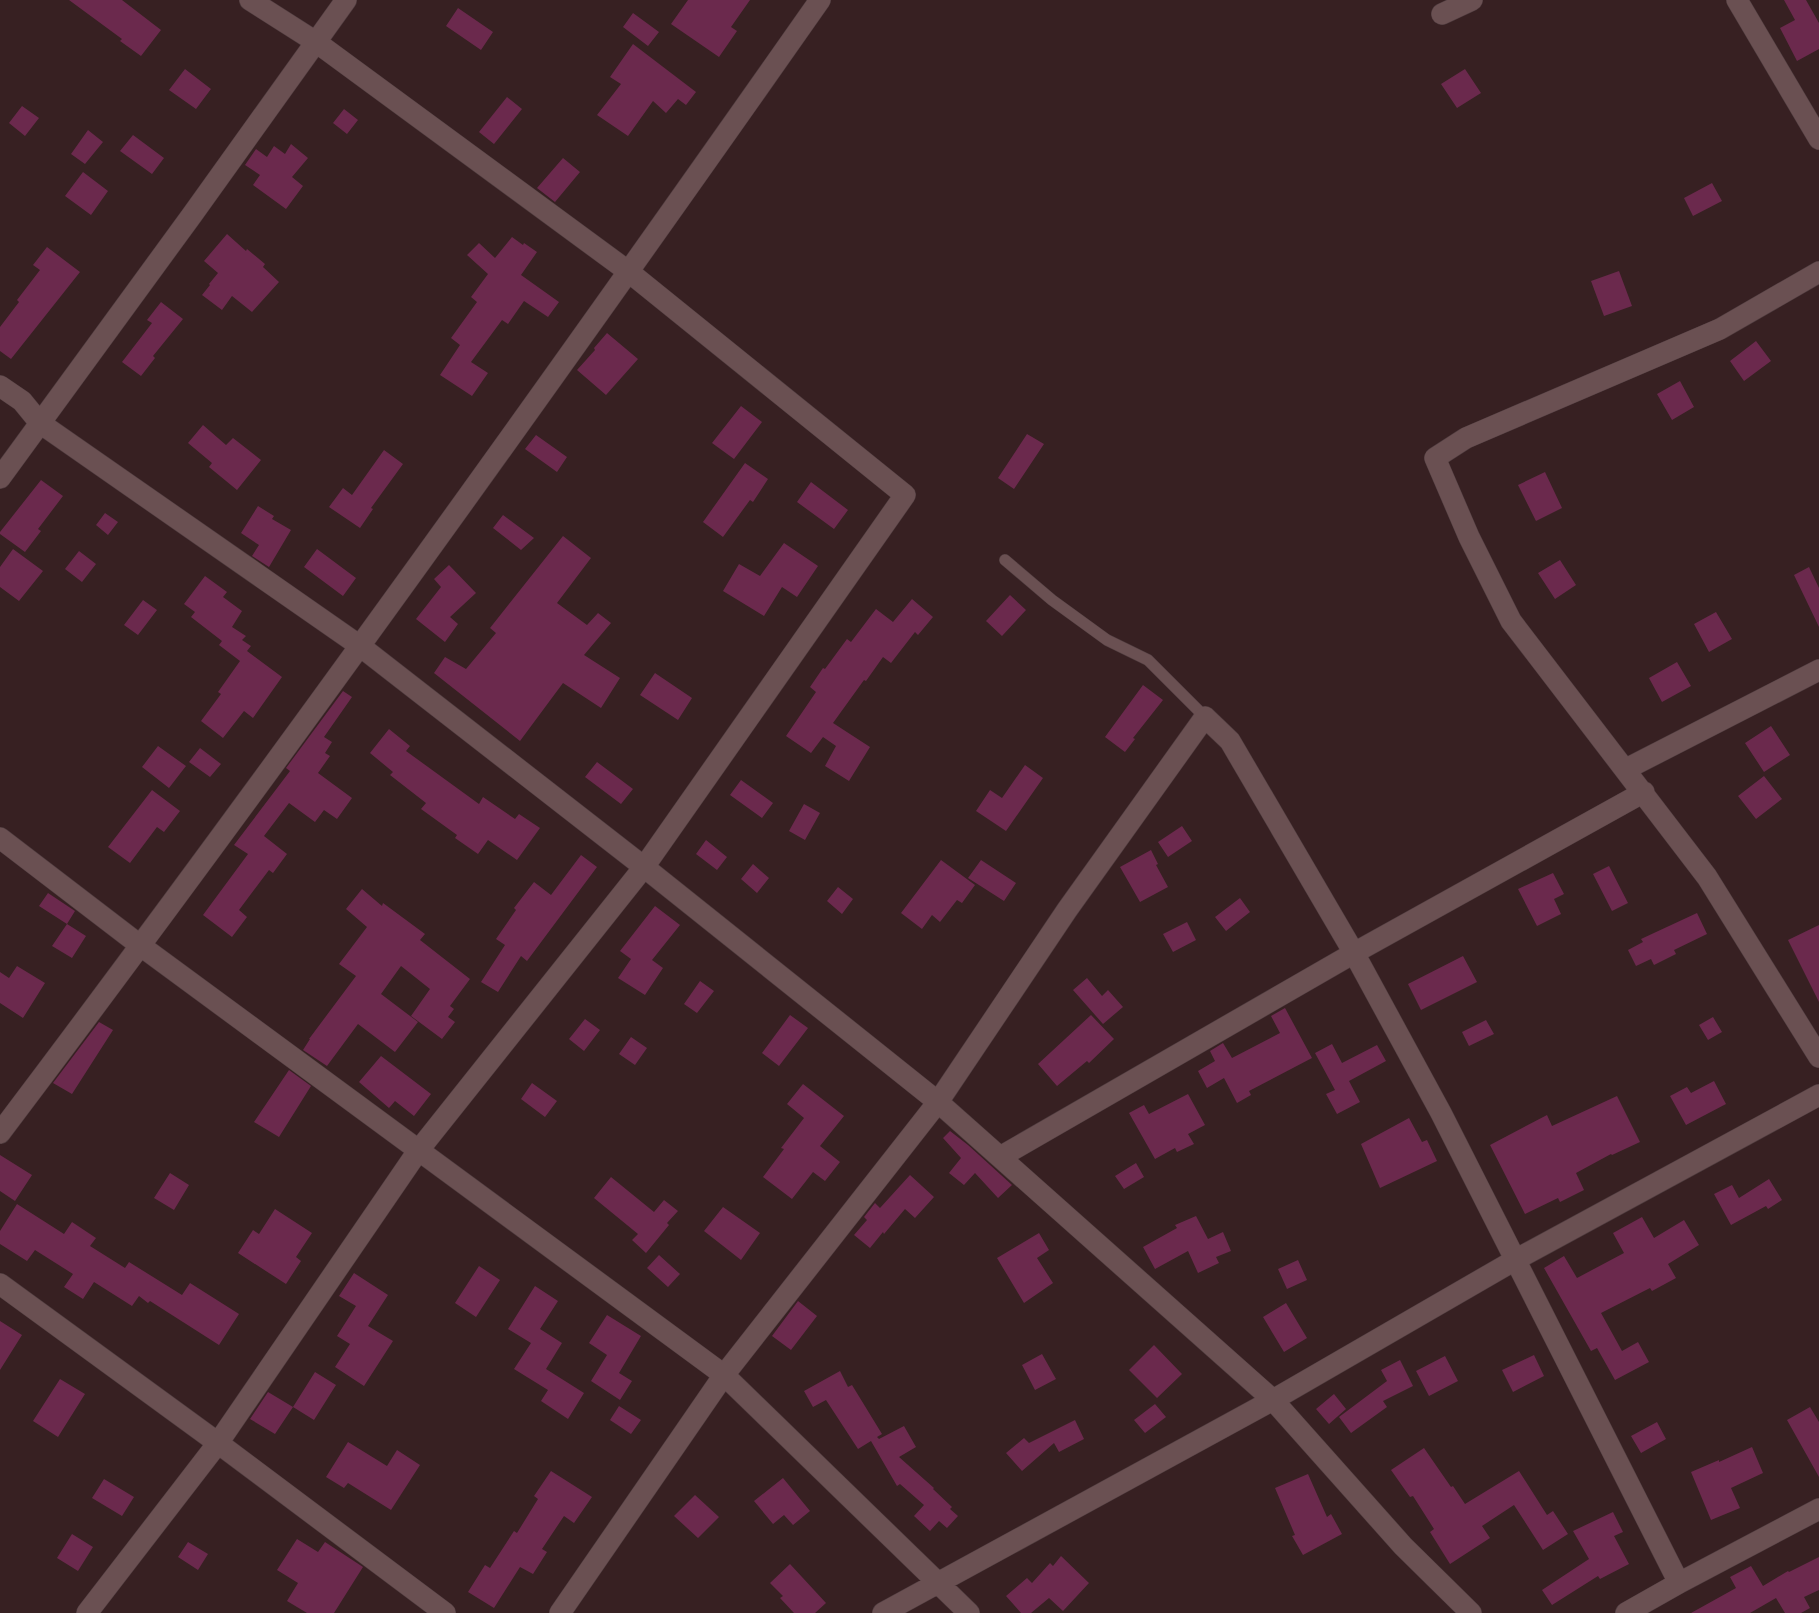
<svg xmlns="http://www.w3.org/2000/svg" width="1819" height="1613" font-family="'Sofia Sans Condensed',sans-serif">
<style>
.building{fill:#6b294d}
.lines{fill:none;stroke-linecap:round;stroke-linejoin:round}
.lane-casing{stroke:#4e3b3e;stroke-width:12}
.street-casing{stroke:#4e3b3e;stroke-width:22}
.lane{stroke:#6a5052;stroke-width:11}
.street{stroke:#6a5052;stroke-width:21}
</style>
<rect width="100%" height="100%" fill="#372022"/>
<path class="building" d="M69 0H122L161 30 141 56 120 41 122 39Z
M688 0H750L731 27 737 31 719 57 671 24Z
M1784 0H1806L1819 23V49L1797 61 1780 28 1795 20Z
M458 8 493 32 481 50 446 26Z
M633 13 659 32 648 46 623 27Z
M633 44 696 92 686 105 678 99 666 113 653 101 628 136 597 115 621 84 610 77Z
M185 69 211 89 196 109 169 90Z
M1465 69 1481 93 1457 108 1441 84Z
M507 97 522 109 494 144 479 132Z
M22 106 39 118 25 136 9 123Z
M344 109 358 120 347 134 333 123Z
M88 130 103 142 85 164 71 154Z
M133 135 164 158 152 174 120 151Z
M291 144 308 158 292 177 303 186 286 209 253 185 260 175 245 165 256 149 267 157 274 146 285 154Z
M563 158 580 172 555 202 537 188Z
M83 172 108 191 91 215 65 196Z
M1712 183 1722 201 1693 216 1684 198Z
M227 234 246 251 247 249 265 264 263 267 279 282 252 312 232 296 222 310 202 295 210 285 209 284 218 273 204 261Z
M512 237 523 245 524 243 537 252 521 275 559 302 548 317 524 301 508 324 502 320 471 362 488 373 472 396 440 375 460 345 451 338 477 302 471 297 488 274 467 255 479 243 495 258Z
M47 247 80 272 11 359 0 351V327L19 302 17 300 40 270 33 265Z
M1619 271 1632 306 1604 316 1591 281Z
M161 302 183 319 153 356 155 358 141 376 122 362 152 323 147 320Z
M607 333 638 359 606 395 577 370 595 350 594 348Z
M1756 341 1771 361 1744 381 1730 361Z
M1680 381 1694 407 1672 420 1657 394Z
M741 406 762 422 734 459 712 443Z
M203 425 226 445 233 438 261 460 237 490 209 467 212 463 188 443Z
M1027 434 1044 444 1014 489 998 478Z
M536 435 567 457 557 472 525 449Z
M384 450 403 464 371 508 373 509 360 528 329 507 343 488 352 495Z
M745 463 768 479 753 502 750 500 723 537 703 522Z
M1545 472 1562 508 1536 521 1518 485Z
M41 480 63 496 38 529 41 531 25 552 0 534V532Z
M811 482 848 510 834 529 797 502Z
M258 506 274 516 272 519 291 530 269 567 252 556 259 545 241 533Z
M105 513 118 522 108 535 96 525Z
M503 515 534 538 521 550 493 528Z
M563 536 591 558 557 603 587 625 598 613 611 623 584 655 620 678 601 708 563 683 520 741 434 673 445 657 466 669 496 633 490 628Z
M784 543 818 566 797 597 782 587 764 616 723 591 739 564 760 576Z
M13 549 43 571 19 601 0 587V567Z
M317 549 356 578 343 596 304 567Z
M79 551 96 564 82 582 65 569Z
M1560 560 1576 585 1555 599 1538 573Z
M449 565 476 593 450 617 458 624 445 642 416 619 441 587 434 579Z
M1809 567 1819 588V627L1794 575Z
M205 576 227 592 223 597 242 611 232 627 246 636 242 640 251 646 247 651 282 677 253 718 244 711 223 738 201 721 221 694 218 692 240 661 219 645 222 641 191 617 195 612 184 604Z
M1010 595 1026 610 1002 636 986 621Z
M912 599 933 617 918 635 915 632 891 663 883 657 866 681 864 680 833 723 870 747 849 781 825 766 836 746 823 737 811 753 786 736 816 692 810 687 823 668 825 669 847 639 851 642 876 609 893 622Z
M143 600 157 610 138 635 124 625Z
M1716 612 1732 639 1709 652 1694 624Z
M1677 662 1691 686 1662 702 1649 678Z
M655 673 692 698 678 720 640 695Z
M1143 685 1163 700 1133 738 1135 739 1125 752 1105 737Z
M343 691 352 697 324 737 332 742 325 753 330 756 318 773 352 798 337 819 324 810 315 822 289 803 264 836 287 854 273 873 269 870 239 910 247 917 232 937 203 915 248 854 234 845 290 771 286 768Z
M1771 726 1790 755 1764 772 1745 743Z
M389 729 410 746 406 751 479 804 483 797 515 819 519 814 540 828 517 860 488 840 478 854 455 838 457 835 421 809 426 803 390 775 393 772 370 753Z
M158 746 186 766 169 788 142 767Z
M200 748 221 764 210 777 189 762Z
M597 762 633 789 621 804 585 777Z
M1025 765 1043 778 1006 831 976 811 990 790 1002 798Z
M1764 776 1782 799 1756 819 1738 796Z
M741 780 773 803 762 818 730 795Z
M152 790 180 811 164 832 157 827 130 863 108 847Z
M804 804 820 813 805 840 789 831Z
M1182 826 1192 841 1168 857 1158 842Z
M706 840 727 857 717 870 696 854Z
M1151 850 1158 864 1156 865 1168 887 1140 902 1120 867Z
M581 855 597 867 527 961 521 956 498 992 481 982 505 945 496 939 516 910 514 908 534 882 551 895Z
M941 860 975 885 962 903 957 900 940 922 932 915 922 929 901 913Z
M981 860 1016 883 1004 901 968 878Z
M753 864 769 878 757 893 741 879Z
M1609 866 1628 903 1612 911 1593 874Z
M1553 873 1564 894 1554 899 1561 914 1537 926 1518 889Z
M838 887 853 899 842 914 827 901Z
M362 889 382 906 383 903 425 934 420 940 470 979 450 1006 454 1009 448 1017 455 1022 442 1039 411 1016 430 989 401 966 381 994 418 1022 395 1052 358 1024 327 1066 303 1050 310 1039H309L356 976 339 964 367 927 346 909Z
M48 893 75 911 67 924 39 906Z
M1240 898 1250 912 1226 931 1215 917Z
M655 906 680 925 652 960 663 968 645 995 618 978 631 959 620 951Z
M1697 913 1707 934 1674 950 1676 954 1654 965 1651 959 1636 966 1628 950 1643 942 1641 939Z
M1187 922 1196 940 1173 952 1163 934Z
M67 924 86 936 72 958 52 946Z
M1819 925V1002L1788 940Z
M1463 956 1477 982 1421 1010 1408 984Z
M17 966 45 983 23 1018 0 1003V972L9 978Z
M1087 978 1102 996 1108 990 1123 1007 1103 1024 1073 990Z
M700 981 714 991 697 1013 684 1004Z
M1285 1008 1312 1058 1249 1091 1251 1095 1237 1103 1224 1078 1207 1088 1198 1071 1215 1061 1210 1051 1223 1043 1232 1058 1280 1033 1271 1016Z
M790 1015 808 1028 779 1066 762 1053Z
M1091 1015 1114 1039 1089 1063 1087 1061 1057 1086 1038 1064Z
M1713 1017 1722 1032 1708 1040 1699 1025Z
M585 1019 600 1030 584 1051 569 1039Z
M1486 1020 1494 1034 1469 1046 1462 1032Z
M99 1022 113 1030 72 1094 53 1083Z
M631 1037 647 1048 635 1065 619 1054Z
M1332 1044 1342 1063 1377 1045 1386 1061 1349 1081 1360 1102 1337 1114 1326 1094 1335 1090 1315 1053Z
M381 1056 431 1094 414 1116 395 1101 389 1108 359 1082Z
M289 1070 311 1086 279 1137 254 1122Z
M1714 1081 1726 1104 1686 1125 1670 1096 1687 1087 1691 1093Z
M532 1083 557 1101 545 1117 521 1099Z
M803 1084 844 1116 820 1146 840 1162 825 1181 813 1172 792 1199 763 1177 784 1149 781 1148 804 1118 787 1104Z
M1188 1094 1205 1125 1188 1134 1194 1144 1177 1152 1175 1148 1155 1159 1129 1113 1144 1105 1149 1114Z
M1617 1096 1640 1142 1612 1155 1611 1154 1576 1173 1584 1190 1560 1202 1558 1198 1525 1214 1490 1145 1547 1115 1552 1126Z
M1409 1118 1422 1142 1427 1140 1437 1161 1380 1188 1361 1144Z
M950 1131 968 1145 1012 1185 998 1198 975 1173 964 1185 949 1173 961 1158 943 1138Z
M0 1155 32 1175 15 1201 0 1191Z
M1136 1163 1144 1177 1124 1189 1115 1176Z
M170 1173 189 1185 174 1210 154 1198Z
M910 1175 934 1197 915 1218 905 1209 884 1234 883 1232 870 1248 854 1235 867 1220 864 1217 875 1203 880 1208Z
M611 1177 654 1212 664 1200 678 1211 667 1223 669 1225 646 1253 632 1240 638 1234 594 1198Z
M1769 1179 1782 1200 1768 1209 1766 1206 1731 1225 1714 1194 1732 1185 1739 1198Z
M17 1204 64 1234 72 1222 96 1238 90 1246 125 1268 129 1262 182 1295 190 1283 239 1314 219 1345 150 1301 148 1303 139 1296 132 1306 94 1282 83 1299 64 1287 73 1274 35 1250 27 1261 0 1244V1231Z
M723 1207 760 1233 741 1260 704 1231Z
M275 1209 312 1233 296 1257 301 1261 286 1284 238 1253 253 1230 259 1234Z
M1196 1216 1208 1239 1223 1232 1231 1251 1216 1257 1219 1263 1198 1273 1188 1251 1155 1269 1143 1247 1177 1228 1175 1225Z
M1642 1217 1654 1238 1684 1220 1699 1245 1668 1264 1676 1278 1652 1291 1650 1288 1601 1313 1622 1351 1638 1342 1649 1362 1615 1380 1597 1348 1591 1351 1544 1268 1564 1256 1577 1278 1624 1253 1613 1233Z
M1039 1233 1049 1250 1037 1258 1053 1283 1024 1303 997 1258Z
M659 1255 680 1274 668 1287 647 1268Z
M1298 1260 1307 1280 1287 1289 1278 1269Z
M479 1266 500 1280 476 1317 455 1303Z
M354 1273 388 1295 368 1326 393 1341 364 1386 335 1367 350 1344 337 1336 356 1306 339 1296Z
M535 1286 558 1301 540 1329 562 1343 546 1369 584 1393 568 1419 541 1401 548 1390 514 1369 531 1343 508 1329Z
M798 1301 817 1316 791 1350 772 1336Z
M1286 1303 1307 1338 1284 1352 1263 1317Z
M607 1315 641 1336 619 1373 632 1381 620 1400 591 1381 607 1355 589 1343Z
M0 1321 22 1335 0 1370Z
M1154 1345 1182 1374 1157 1398 1129 1370Z
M1042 1354 1056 1379 1035 1390 1022 1365Z
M1534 1355 1544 1376 1513 1392 1502 1370Z
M1445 1356 1458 1381 1429 1396 1416 1371Z
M1400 1360 1413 1386 1383 1401 1387 1407 1351 1433 1339 1417 1387 1381 1381 1370Z
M840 1371 848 1387 852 1385 882 1434 877 1437 879 1439 904 1426 916 1447 899 1457 934 1488 933 1489 952 1507 950 1509 958 1516 947 1528 939 1521 930 1531 914 1516 924 1505 900 1484 897 1486 871 1441 858 1449 826 1400 813 1407 804 1391Z
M315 1372 336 1385 314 1420 293 1407Z
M60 1379 85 1394 58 1437 33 1421Z
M268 1392 293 1407 275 1434 250 1419Z
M1334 1394 1346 1409 1329 1424 1316 1409Z
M1155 1404 1166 1417 1145 1433 1134 1420Z
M619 1406 641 1420 631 1434 610 1420Z
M1810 1407 1819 1422V1477L1787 1420Z
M1075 1420 1084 1439 1059 1452 1054 1443 1022 1471 1006 1453 1024 1438 1029 1443Z
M1657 1422 1666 1439 1641 1453 1631 1436Z
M348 1442 387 1466 397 1450 420 1465 391 1510 348 1483 344 1488 326 1477Z
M1752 1447 1763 1473 1731 1488 1740 1508 1711 1520 1691 1472 1719 1460V1462Z
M1424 1448 1451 1487 1453 1486 1465 1504 1519 1471 1547 1515 1553 1511 1568 1534 1543 1550 1514 1505 1482 1526 1490 1538 1450 1564 1430 1532 1434 1529 1413 1496 1410 1497 1391 1470Z
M551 1471 592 1497 574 1523 564 1516 542 1549 547 1552 533 1574 520 1567 494 1608 468 1592 485 1565 490 1568 514 1531 517 1533 538 1499 534 1496Z
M1308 1474 1327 1517 1331 1514 1342 1534 1303 1555 1292 1536 1295 1535 1275 1488Z
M783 1478 810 1511 793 1525 784 1515 773 1524 754 1501Z
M104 1479 134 1497 122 1516 92 1498Z
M695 1495 719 1517 698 1538 674 1516Z
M1613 1512 1623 1532 1614 1536 1629 1564 1600 1579 1598 1576 1552 1605 1542 1590 1589 1559 1573 1531Z
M72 1534 93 1547 78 1571 57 1558Z
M297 1539 318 1552 325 1542 363 1567 334 1613H307L287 1601 298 1583 277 1570Z
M188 1542 208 1554 198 1570 178 1557Z
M1061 1556 1089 1583 1063 1611 1049 1598 1031 1613H1021L1006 1596 1027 1578 1032 1583 1050 1563 1053 1566Z
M1819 1557V1590L1804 1597 1810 1608 1801 1613H1785L1776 1598 1750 1613H1691L1736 1588 1730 1577 1751 1566 1763 1586 1788 1571 1789 1572Z
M790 1564 826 1603 815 1613H794L780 1598 783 1596 770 1583Z"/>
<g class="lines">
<defs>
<path id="lane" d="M1005 560 1052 600 1107 640 1148 660 1205 717"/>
<path id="street" d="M1737 0 1819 139
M1442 14 1472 0
M1819 272 1720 329 1466 438 1435 458 1469 537 1511 621 1707 877 1819 1057
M0 386 22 401 40 423 360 646 644 867 938 1102 1273 1400 1403 1546 1471 1613
M0 478 192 215 346 0
M1626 769 1819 670
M0 838 141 946 724 1375 969 1613
M0 1133C281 761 552 382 820 0
M1000 1157 1354 953 1644 792
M0 1284 218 1443 445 1613
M87 1613 218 1443 418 1151 644 867 905 495 629 272 316 42 250 0
M560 1613 724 1375 938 1102 1067 910 1205 717 1230 741 1354 953 1441 1113 1679 1583
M883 1613 1273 1400 1515 1260 1819 1095
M1626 1613 1679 1583 1819 1509"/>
</defs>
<use href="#lane" class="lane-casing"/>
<use href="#street" class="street-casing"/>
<use href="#lane" class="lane"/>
<use href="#street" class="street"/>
</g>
</svg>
